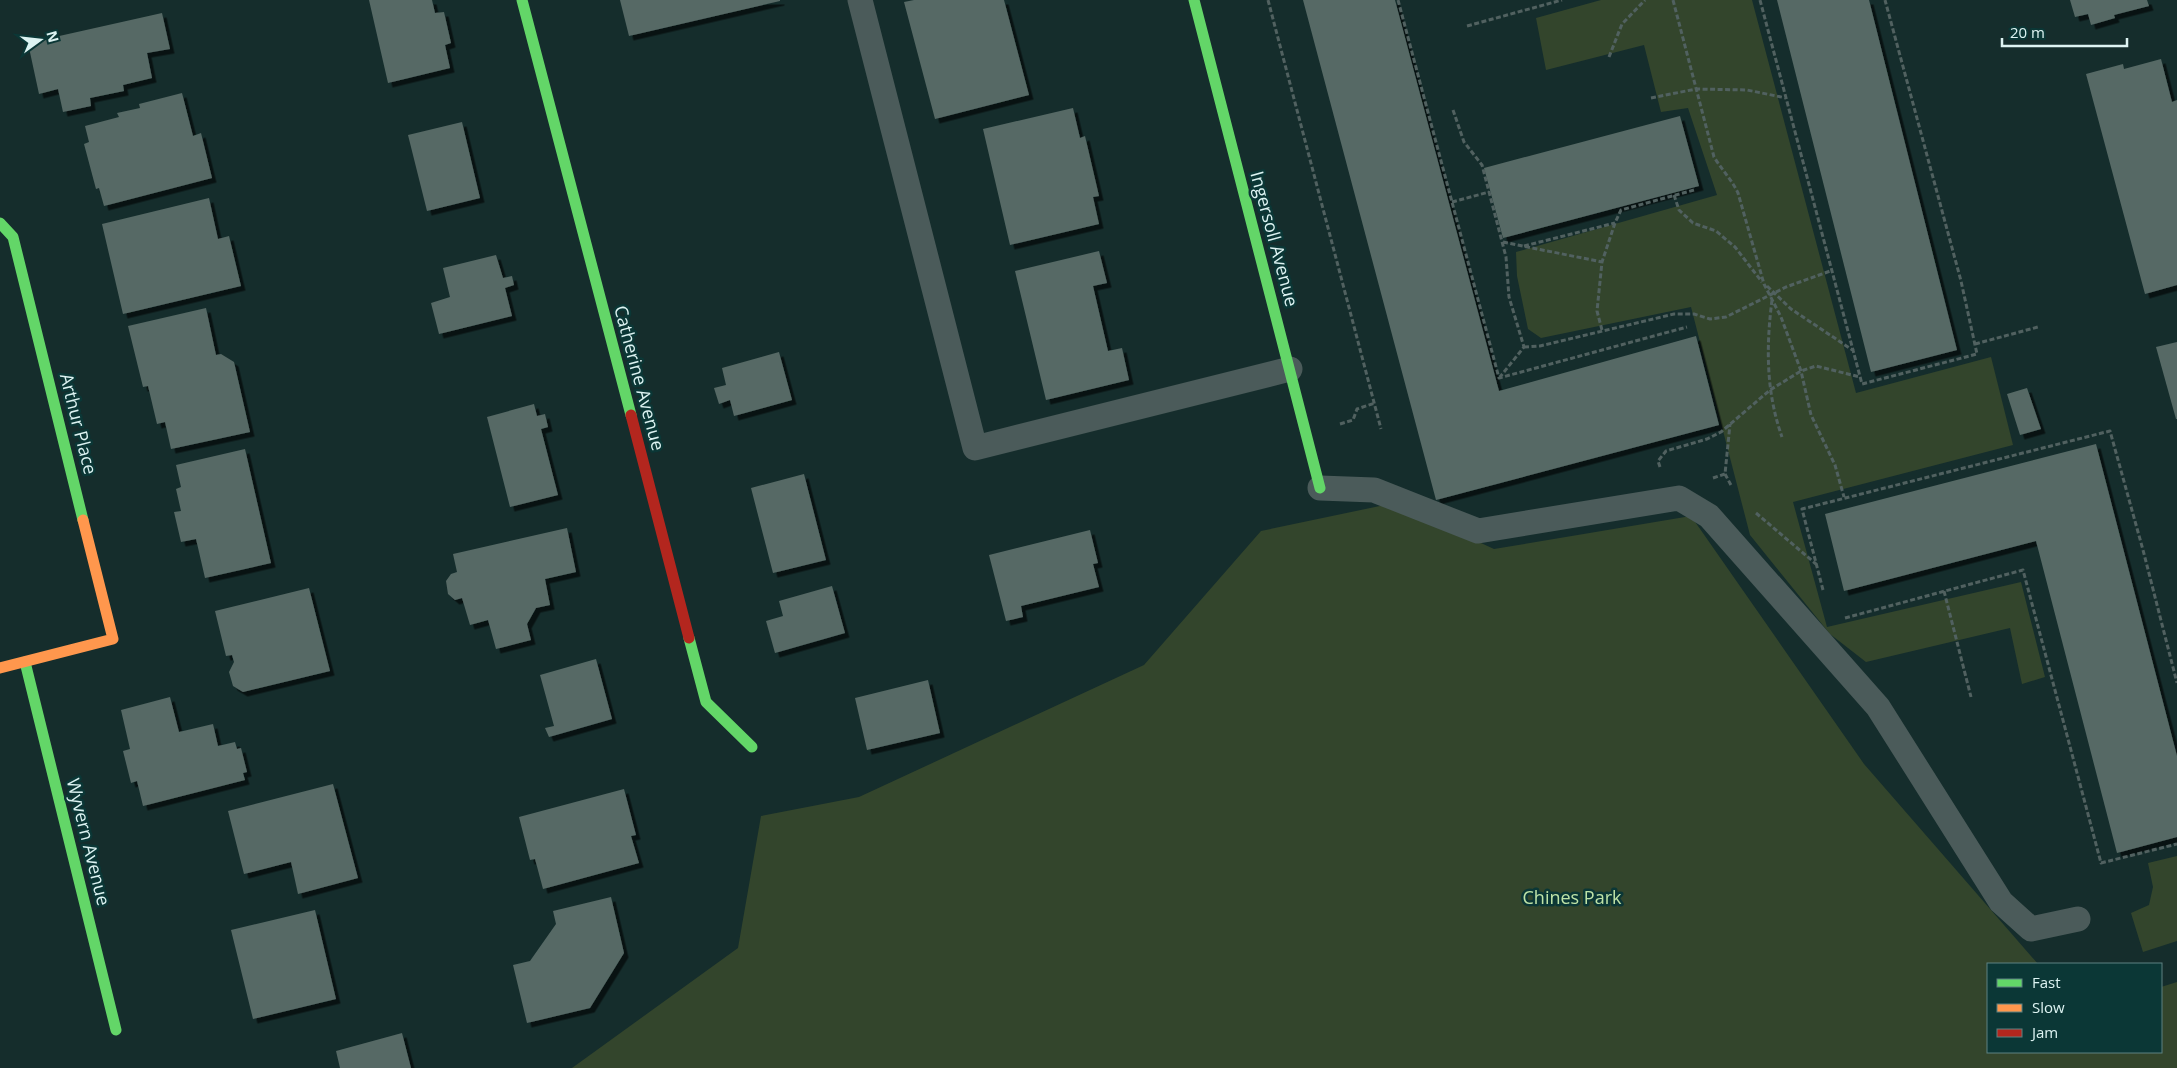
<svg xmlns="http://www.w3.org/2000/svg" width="2177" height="1068" font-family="'Open Sans',sans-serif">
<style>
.green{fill:#33452c}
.building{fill:#566965;filter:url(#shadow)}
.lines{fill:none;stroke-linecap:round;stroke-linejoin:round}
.path{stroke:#516160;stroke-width:3;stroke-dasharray:5 2.5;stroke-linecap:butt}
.lane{stroke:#4b5b5a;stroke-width:25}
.fast{stroke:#63d668;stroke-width:11}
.slow{stroke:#ff974d;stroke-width:11}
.jam{stroke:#b3261e;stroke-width:11}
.labels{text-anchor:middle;stroke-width:5;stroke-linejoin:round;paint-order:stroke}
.street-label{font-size:18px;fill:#ddf3f2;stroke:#0b3736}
.park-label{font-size:18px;fill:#bfe3a7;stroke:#0b3736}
</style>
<defs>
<filter id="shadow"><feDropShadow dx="4.5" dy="4.5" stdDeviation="0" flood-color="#0009"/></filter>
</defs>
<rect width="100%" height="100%" fill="#152d2c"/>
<path class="green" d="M1601 0H1752L1856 393 1991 357 2013 445 1793 502 1827 627 2021 582 2045 677 2022 684 2010 628 1866 662 1830 634 1750 535 1691 307 1541 338 1528 329 1517 276 1516 252 1717 195 1688 108 1661 112 1644 45 1546 70 1536 18Z
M1394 503 1494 549 1691 516 1864 764 2038 964H1988V1052H2161V987L2177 982V1068H572L738 948 761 816 859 797 1144 665 1261 531Z
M2177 856V941L2143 952 2131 913 2149 905 2153 887 2148 863Z"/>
<path class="building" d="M369 0H432L435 13 444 12 451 43 445 45 450 68 388 83Z
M620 0H780V1L629 36Z
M914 0H1004L1029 95 935 119 904 2Z
M1303 0H1395L1499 391 1696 336 1719 425 1436 500Z
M1777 0H1869L1957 350 1871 372Z
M2070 0H2147L2149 6 2114 15 2115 18 2091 25 2088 14 2075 17Z
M162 13 170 49 147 53 152 78 123 85 124 91 90 98 91 106 63 112 58 89 39 94 28 43Z
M2161 59 2172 102 2177 100V285L2145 294 2086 74 2123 64 2124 69Z
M182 93 193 136 201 133 212 178 104 206 99 188 96 189 84 144 89 142 85 126 119 117 117 113 140 108 139 104Z
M1073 108 1080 138 1085 136 1099 196 1093 197 1099 224 1010 245 983 129Z
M1680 116 1699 186 1503 238 1484 168Z
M462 122 480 198 427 211 408 135Z
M209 198 218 239 229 236 241 286 123 314 102 224Z
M1099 251 1107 283 1093 286 1108 351 1122 348 1129 380 1046 400 1015 271Z
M496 255 503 278 512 276 514 285 505 288 512 316 439 334 431 303 450 297 443 268Z
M206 308 216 355 221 354 234 362 250 432 171 449 165 422 157 424 148 386 143 387 128 326Z
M2177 342V419H2176L2156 347Z
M779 352 792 400 734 416 730 400 719 404 714 388 726 385 722 368Z
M2027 388 2041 429 2020 435 2007 394Z
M534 404 537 416 545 414 548 427 541 429 558 495 510 507 487 417Z
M2096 444 2177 756V837L2117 853 2036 541 1844 591 1825 514Z
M245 449 271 563 205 578 196 539 181 542 174 512 181 511 176 489 181 487 176 465Z
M804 474 826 560 773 573 751 488Z
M567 528 576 572 545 579 550 605 536 608 527 624 531 640 496 649 488 620 470 625 462 598 455 600 448 594 446 581 451 574 457 572 453 554Z
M1090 530 1098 563 1093 564 1099 587 1021 606 1023 617 1006 621 989 555Z
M832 586 845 633 775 653 766 621 783 616 779 601Z
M309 588 330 671 243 692 233 686 229 672 234 662 232 655 226 656 215 611Z
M596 659 612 719 549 737 545 728 554 726 540 675Z
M928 680 940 733 867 750 855 698Z
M170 697 179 732 213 724 218 746 235 742 237 749 241 748 247 772 243 773 245 780 143 806 137 781 131 783 123 751 130 749 121 710Z
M333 784 358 878 298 894 291 862 244 874 228 811Z
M624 789 636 835 631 836 639 863 543 889 535 859 530 860 519 817Z
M611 897 624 953 590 1008 527 1023 513 965 530 961 556 924 553 911Z
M315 910 336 999 253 1019 231 930Z
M402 1033 411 1068H340L336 1051Z"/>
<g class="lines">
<path class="path" d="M1268 0 1381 429
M1398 0 1499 378 1687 327
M1673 0 1714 157C1722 170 1732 180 1738 193L1764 284 1781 317 1801 371 1811 415 1835 465 1844 497
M1760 0 1862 384 1977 354 1961 281 1885 0
M1467 26 1562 0
M1609 57 1622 24 1645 0
M1651 98 1696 89 1747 90 1786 98
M1453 110 1464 142 1482 165 1506 257 1509 297 1524 347 1500 377
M1674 195 1679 210 1693 223 1716 231 1735 247 1762 282
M1452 202 1489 192
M1503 242 1602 262
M1524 246 1615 223
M1767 286 1791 309 1854 351
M1772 300C1766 347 1766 392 1782 437
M1602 330 1597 311 1602 262 1615 223 1621 210 1694 190
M1975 344 2038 327
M1524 347 1540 346 1674 314H1694L1710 319 1726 317 1786 287 1833 270
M1340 424 1353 420 1357 409 1375 403
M1660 467 1658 461 1666 451 1707 439 1721 432 1770 390 1801 371 1816 366 1860 377
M1725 474 1732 487
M1713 478 1725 474 1730 424
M1756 513 1816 564
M1823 590 1802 509 2110 431 2143 550 2177 683
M1944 591 1971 697
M1845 618 2023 570 2101 863 2177 844"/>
<path class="lane" d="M860 0 975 448 1290 369
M1320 488 1374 490 1478 531 1679 498 1709 516 1878 707 2001 902 2031 929 2078 919"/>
<path class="fast" d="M522 0 631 415
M1194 0 1320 488
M0 223 13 237 83 520
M689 638 706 702 752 747
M25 662 116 1030"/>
<path class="slow" d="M0 668 113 639 83 520"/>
<path class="jam" d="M631 415 689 638"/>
</g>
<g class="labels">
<g class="street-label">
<text transform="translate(1274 239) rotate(75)" y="6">Ingersoll Avenue</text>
<text transform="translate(639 378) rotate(75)" y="6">Catherine Avenue</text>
<text transform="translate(78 424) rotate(76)" y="6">Arthur Place</text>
<text transform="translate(88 842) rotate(76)" y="6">Wyvern Avenue</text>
</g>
<g class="park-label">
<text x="1572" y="904">Chines Park</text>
</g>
</g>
<rect x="1987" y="963" width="175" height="90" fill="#0b3736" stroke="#5f8281"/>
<rect x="1997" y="979" width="25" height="8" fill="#63d668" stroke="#5f8281"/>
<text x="2032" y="988" font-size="15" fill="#ddf3f2">Fast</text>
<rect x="1997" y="1004" width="25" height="8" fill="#ff974d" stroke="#5f8281"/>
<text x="2032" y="1013" font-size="15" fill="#ddf3f2">Slow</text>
<rect x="1997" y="1029" width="25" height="8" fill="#b3261e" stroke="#5f8281"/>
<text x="2032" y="1038" font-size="15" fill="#ddf3f2">Jam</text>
<g transform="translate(40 40) rotate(75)" stroke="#0b3736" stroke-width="4" paint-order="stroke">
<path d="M0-4L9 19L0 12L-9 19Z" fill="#ddf3f2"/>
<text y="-8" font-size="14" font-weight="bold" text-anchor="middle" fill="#ddf3f2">N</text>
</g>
<path d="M2002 38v8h125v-8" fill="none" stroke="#ddf3f2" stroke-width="2.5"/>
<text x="2010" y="38" font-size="15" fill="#ddf3f2" stroke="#0b3736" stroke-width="4" paint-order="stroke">20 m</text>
</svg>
